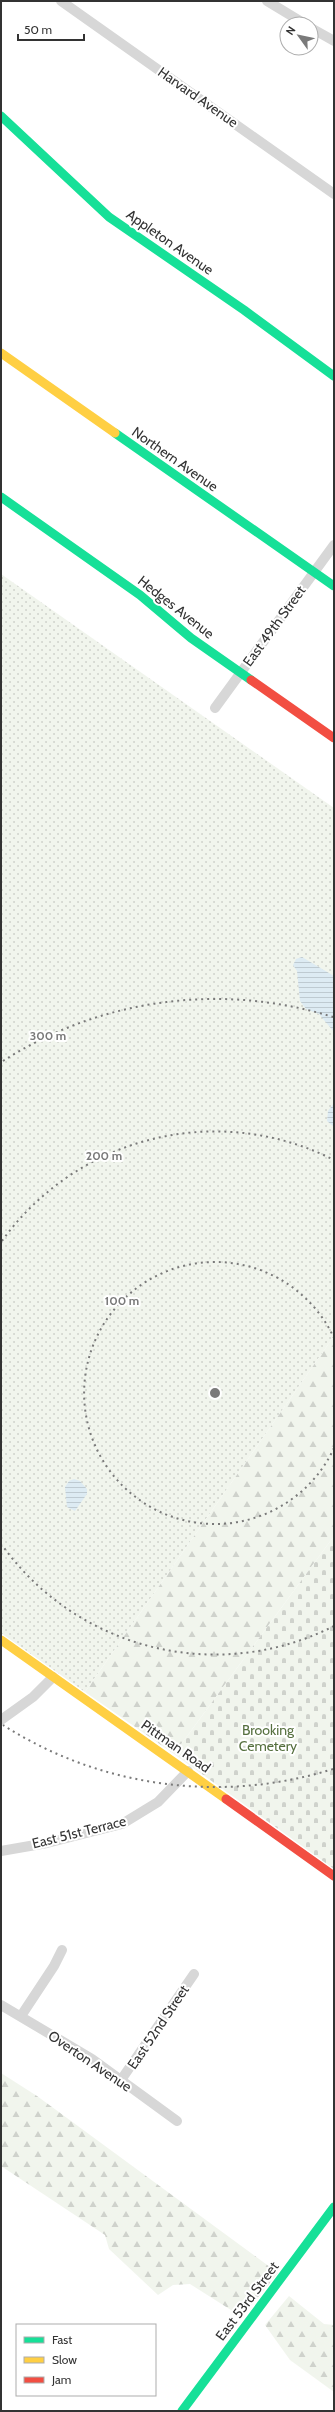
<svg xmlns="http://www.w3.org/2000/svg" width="335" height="2412" font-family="Cabin,sans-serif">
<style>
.grass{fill:url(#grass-dots)}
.forest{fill:url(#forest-firs)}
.cemetery{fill:url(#cemetery-stones)}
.water{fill:url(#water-rules)}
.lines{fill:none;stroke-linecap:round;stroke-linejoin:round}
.street{stroke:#d7d7d7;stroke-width:10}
.fast{stroke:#16e098;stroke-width:9}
.slow{stroke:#ffcf43;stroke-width:9}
.jam{stroke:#f24e42;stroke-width:9}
.ring{fill:none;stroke:#7a7a7a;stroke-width:2;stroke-dasharray:2 4}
.labels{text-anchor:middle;stroke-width:4;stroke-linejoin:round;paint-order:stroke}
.street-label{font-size:14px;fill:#333;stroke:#fff}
.park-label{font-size:14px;fill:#56703f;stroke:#fff}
.centre{fill:#7a7a7a;stroke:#fff;stroke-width:2}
.ring-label{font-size:12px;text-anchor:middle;font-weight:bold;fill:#7a7a7a;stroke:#fff;stroke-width:4;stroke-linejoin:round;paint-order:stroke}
</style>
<defs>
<pattern id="grass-dots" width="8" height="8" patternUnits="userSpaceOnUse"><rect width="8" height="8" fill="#f1f5ed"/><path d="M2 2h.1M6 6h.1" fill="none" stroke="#cfd2cc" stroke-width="1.8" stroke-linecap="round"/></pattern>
<pattern id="forest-firs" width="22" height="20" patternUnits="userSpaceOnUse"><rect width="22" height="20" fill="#f1f5ed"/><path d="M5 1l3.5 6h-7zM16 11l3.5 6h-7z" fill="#cfd2cc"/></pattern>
<pattern id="cemetery-stones" width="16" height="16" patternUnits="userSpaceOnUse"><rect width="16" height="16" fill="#f1f5ed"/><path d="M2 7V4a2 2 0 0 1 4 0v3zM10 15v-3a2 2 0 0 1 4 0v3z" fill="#cfd2cc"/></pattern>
<pattern id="water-rules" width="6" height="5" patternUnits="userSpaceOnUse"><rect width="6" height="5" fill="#ddebf3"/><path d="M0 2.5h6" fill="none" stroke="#becad1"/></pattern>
</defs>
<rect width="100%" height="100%" fill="#fff"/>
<path class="grass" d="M1 574 334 808V1336L85 1692 1 1633Z"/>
<path class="forest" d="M334 1336V1536L174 1754 85 1692Z
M1 2073 37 2096 278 2273 242 2317 190 2284 173 2285 158 2295 109 2249 105 2235 1 2166Z
M289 2296 324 2324 334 2325V2392L290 2360 265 2325Z"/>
<path class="cemetery" d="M334 1536V1869L174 1754Z"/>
<path class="water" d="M302 957 334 976V1032L319 1014 306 1009 300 1001 297 971 293 965 296 959Z
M334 1103V1127L327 1121 328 1111Z
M74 1479 80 1481 87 1489V1494L75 1511 67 1507 65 1487 69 1481Z"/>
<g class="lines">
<path class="street" d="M61 1 334 194
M267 1 305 24
M311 28 334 41
M215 708 334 545
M1 1720 33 1697 53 1677
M1 1851 47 1843 122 1824 158 1802 188 1771
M1 2005 92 2059 177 2121
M21 2016 54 1966 62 1950
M121 2080 194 1974"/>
<path class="fast" d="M1 116 109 217 244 310 334 376
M115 433 334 586
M1 497 140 595 191 638 251 680
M182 2411 334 2207"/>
<path class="slow" d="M1 353 115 433
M1 1640 226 1799"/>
<path class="jam" d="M251 680 334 738
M226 1799 334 1876"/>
</g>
<g class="ring">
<path d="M334 1448A131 131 0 1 1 334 1338"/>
<path d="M334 1626A262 262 0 0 1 2 1545M2 1241A262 262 0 0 1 334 1160"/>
<path d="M333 1769A394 394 0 0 1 3 1725M3 1061A394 394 0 0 1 333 1017"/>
</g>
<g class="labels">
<g class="street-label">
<text transform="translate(198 97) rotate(35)" y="5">Harvard Avenue</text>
<text transform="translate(170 242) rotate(35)" y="5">Appleton Avenue</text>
<text transform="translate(175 459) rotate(35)" y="5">Northern Avenue</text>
<text transform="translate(176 607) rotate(38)" y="5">Hedges Avenue</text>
<text transform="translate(274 626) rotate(-54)" y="5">East 49th Street</text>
<text transform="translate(176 1746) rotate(35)" y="5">Pittman Road</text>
<text transform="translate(79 1832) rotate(-14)" y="5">East 51st Terrace</text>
<text transform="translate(158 2027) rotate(-56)" y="5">East 52nd Street</text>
<text transform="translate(90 2061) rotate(34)" y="5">Overton Avenue</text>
<text transform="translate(247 2301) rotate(-53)" y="5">East 53rd Street</text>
</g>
<g class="park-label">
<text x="268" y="1735">Brooking<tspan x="268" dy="16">Cemetery</tspan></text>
</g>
</g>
<circle cx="215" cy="1393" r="6" class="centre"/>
<g class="ring-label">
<text x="48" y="1040">300 m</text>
<text x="104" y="1160">200 m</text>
<text x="122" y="1305">100 m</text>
</g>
<rect width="335" height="2412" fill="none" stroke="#333333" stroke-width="4"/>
<rect x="16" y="2324" width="140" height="72" fill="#ffffff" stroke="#adadad"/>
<rect x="24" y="2337" width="20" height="6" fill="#16e098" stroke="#adadad"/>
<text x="52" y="2344" font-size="12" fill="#333333">Fast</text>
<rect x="24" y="2357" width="20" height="6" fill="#ffcf43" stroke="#adadad"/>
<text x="52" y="2364" font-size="12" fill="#333333">Slow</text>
<rect x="24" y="2377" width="20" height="6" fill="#f24e42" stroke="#adadad"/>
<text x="52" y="2384" font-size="12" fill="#333333">Jam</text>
<g transform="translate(299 36) rotate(303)"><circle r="19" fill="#ffffff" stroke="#adadad"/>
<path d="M0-3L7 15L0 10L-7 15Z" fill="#7a7a7a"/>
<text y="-6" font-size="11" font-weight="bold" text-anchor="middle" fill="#333333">N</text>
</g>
<path d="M18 34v6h66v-6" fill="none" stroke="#333333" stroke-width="2"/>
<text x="24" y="34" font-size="12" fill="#333333" stroke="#ffffff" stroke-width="3" paint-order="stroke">50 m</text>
</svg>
